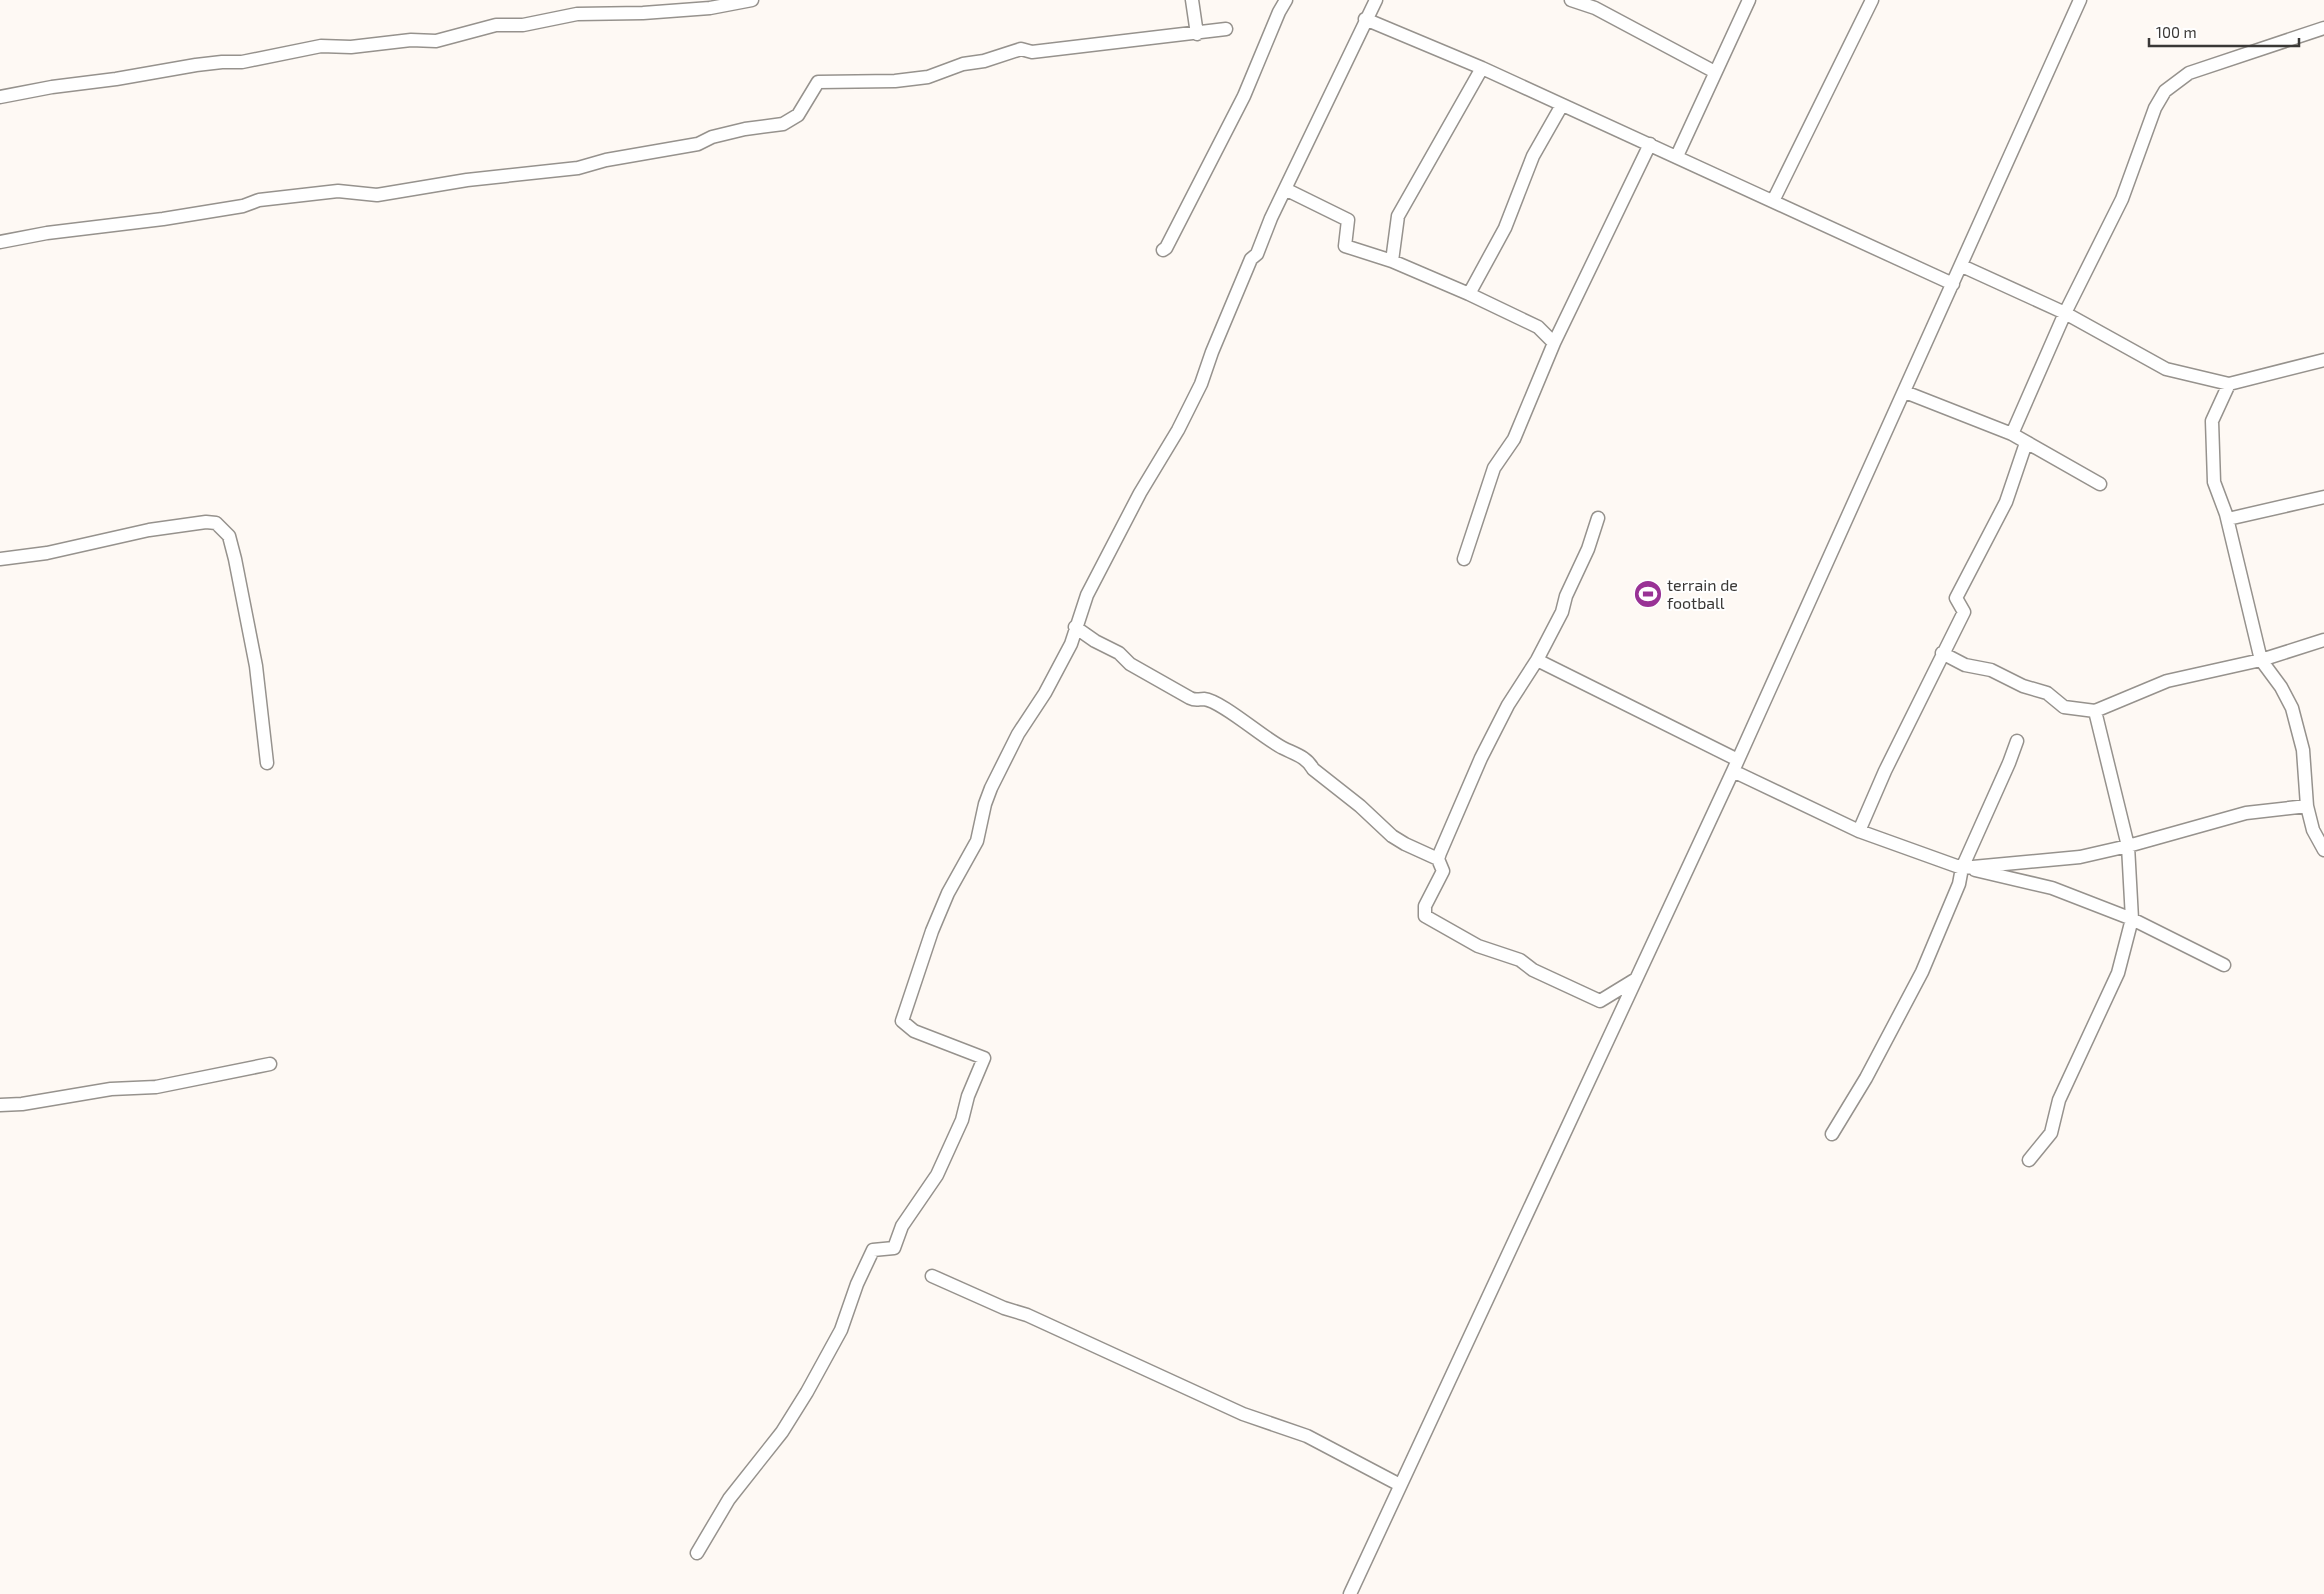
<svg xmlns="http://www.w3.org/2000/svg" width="2324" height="1594" font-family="'Exo 2',sans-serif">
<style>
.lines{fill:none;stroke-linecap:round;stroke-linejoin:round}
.street-casing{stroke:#96928d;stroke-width:15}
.street{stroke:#fff;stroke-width:12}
.labels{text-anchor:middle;stroke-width:4;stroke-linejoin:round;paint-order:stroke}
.poi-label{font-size:16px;fill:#3a3836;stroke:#fff;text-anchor:start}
</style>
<rect width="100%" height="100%" fill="#fef9f4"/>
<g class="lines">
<defs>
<path id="street" d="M1192 0 1197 34
M1571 0 1595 8 1715 72
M1365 19 1482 68 1953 284
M0 97 52 87 116 79 196 65 222 62H242L321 46 351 47 411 40 436 41 496 25H523L577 14 643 13 710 8 752 0
M1677 156 1749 0
M1285 189 1348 220 1345 246 1392 261 1469 294 1538 327 1554 343
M1773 201 1872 0
M0 242 47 233 163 219 243 206 259 200 338 191 377 195 467 180 578 168 606 160 698 144 712 137 745 129 783 124 798 115 818 82 895 81 928 77 963 64 984 61 1021 49 1032 52 1226 29
M1163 250 1166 248 1244 96 1279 12 1286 0
M1392 261 1398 216 1482 68
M1962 266 2065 313 2166 369 2229 384 2324 360
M1469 294 1505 228 1533 156 1562 105
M2229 384 2212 421 2214 482 2226 514 2261 660 2281 687 2292 708 2303 750 2307 806 2313 830 2324 850
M1905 392 2012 434 2100 484
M2012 434 2065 313 2122 199 2155 108 2165 91 2189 73 2324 28
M1598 518 1588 549 1566 596 1562 612 1537 660 1508 705 1481 758 1440 853 1438 859 1443 871 1425 906V916L1478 946 1520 960 1533 970 1600 1001 1636 979
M2228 519 2324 497
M0 559 47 553 149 530 206 522 216 523 229 536 235 559 256 666 267 763
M1464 559 1494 468 1514 439 1554 343 1650 144
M1075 627 1095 641 1119 653 1130 664 1190 698C1196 701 1198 699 1204 699 1222 701 1263 738 1283 748 1295 754 1307 757 1313 769L1360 806 1392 836 1405 844 1438 859
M1942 653 1965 665 1991 670 2023 686 2047 693 2064 707 2095 711 2167 681 2261 660 2324 640
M1537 660 1738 760
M1733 771 1859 831 1962 868 2080 857 2128 846 2246 813 2307 806
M1859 831 1885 771 1964 612 1956 598 2006 502 2026 443
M1975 870 2052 888 2132 919 2224 965
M0 1105 22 1104 111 1089 156 1087 270 1064
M1832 1134 1866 1078 1922 972 1959 884 1962 868 2009 763 2017 741
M2029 1160 2051 1133 2059 1100 2118 973 2132 919 2128 846 2095 711
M932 1276 1004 1308 1027 1315 1243 1414 1307 1436 1400 1485
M697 1553 729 1499 782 1432 807 1392 841 1330 857 1284 873 1250 894 1248 902 1226 937 1175 962 1120 968 1096 984 1058 914 1031 902 1021 932 931 948 893 977 841 985 804 991 788 1018 734 1045 693 1071 644 1087 595 1140 493 1178 430 1201 384 1212 352 1251 259 1257 254 1271 218 1376 0
M1350 1594 1733 771 2080 0"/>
</defs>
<use href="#street" class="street-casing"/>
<use href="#street" class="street"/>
</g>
<defs>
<symbol id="stadium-disc" viewBox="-11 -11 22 22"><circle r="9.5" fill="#993295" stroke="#fff"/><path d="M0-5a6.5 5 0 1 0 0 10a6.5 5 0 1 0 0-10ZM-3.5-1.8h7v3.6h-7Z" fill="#fff"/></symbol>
</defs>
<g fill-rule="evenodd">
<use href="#stadium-disc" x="1632" y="578" width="32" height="32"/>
</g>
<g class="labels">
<g class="poi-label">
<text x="1667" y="591">terrain de<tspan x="1667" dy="18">football</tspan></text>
</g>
</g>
<path d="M2149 38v8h150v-8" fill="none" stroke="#3a3836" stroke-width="2.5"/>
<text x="2156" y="38" font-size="15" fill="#3a3836" stroke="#ffffff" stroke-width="4" paint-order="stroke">100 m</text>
</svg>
